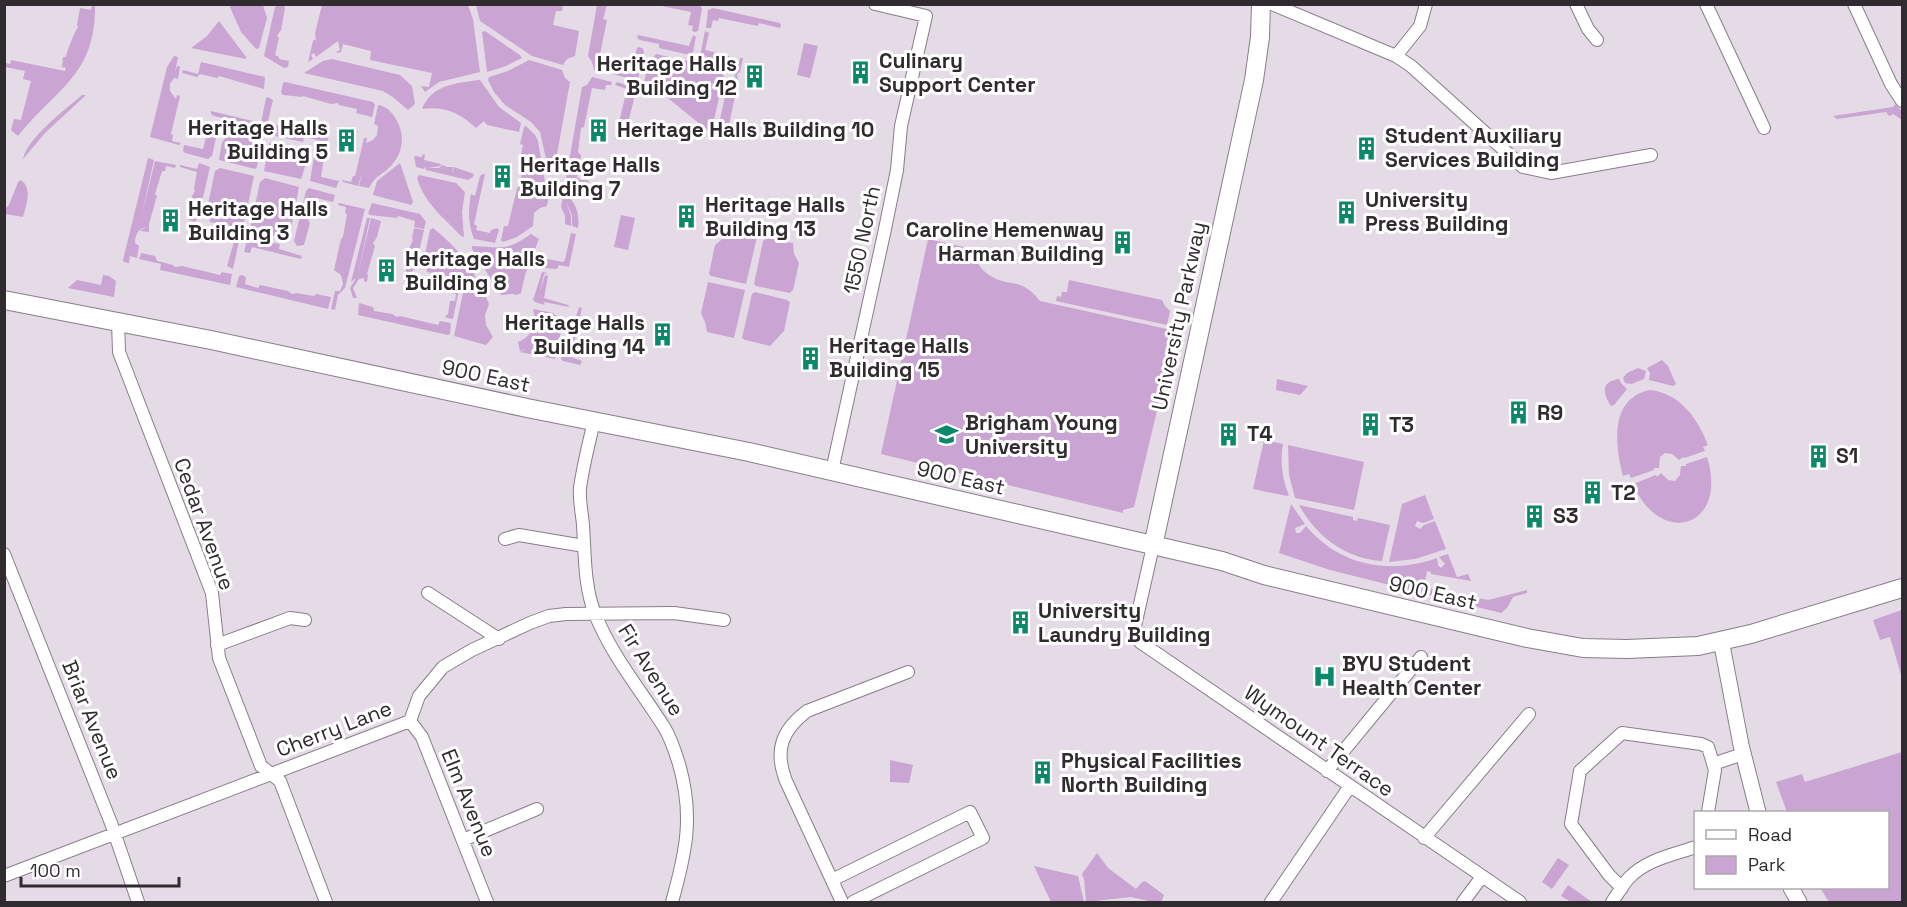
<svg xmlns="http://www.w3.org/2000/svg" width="1907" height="907" font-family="'Space Grotesk',sans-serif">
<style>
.green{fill:#caa4d2}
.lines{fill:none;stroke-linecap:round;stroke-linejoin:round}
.minor-casing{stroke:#877e88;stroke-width:14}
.tertiary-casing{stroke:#877e88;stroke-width:17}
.secondary-casing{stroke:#877e88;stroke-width:20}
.minor{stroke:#fff;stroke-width:12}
.tertiary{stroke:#fff;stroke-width:15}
.secondary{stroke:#fff;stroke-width:18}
.labels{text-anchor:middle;stroke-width:6;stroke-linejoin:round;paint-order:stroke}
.poi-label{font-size:21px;font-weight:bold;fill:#2f2b2f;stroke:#fff;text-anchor:start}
.street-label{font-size:21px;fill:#2f2b2f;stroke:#fff}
</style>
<rect width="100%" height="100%" fill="#e4dbe6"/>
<path class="green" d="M555 4 563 7 562 11H556L553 25 579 31 575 56 567 59 563 65 532 56 480 21 476 5Z
M695 4 700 5 702 9 698 31 695 32 692 31 693 26 688 25 691 12 657 5Z
M92 5H95C96 75 57 88 18 136L11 130 14 119 21 120 31 81 23 79 25 71 5 67V63L10 64 11 60 65 71 66 68 62 67 63 57H66C66 53 76 29 78 27L77 25 80 8 91 10Z
M229 5H263L267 18 259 48 256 49 241 32Z
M278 5H284L285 8 281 30 277 36 279 38 275 55 279 57V59L289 61 288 67 284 68 264 56 275 7Z
M322 5H468L473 19 480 72 439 82 425 92 421 86 429 87 432 73 370 60 371 51 343 44 341 52 338 53 336 52 340 50 338 41 316 57 314 53 311 55 313 59 308 62 313 41 316 39 315 33Z
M597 5H607L603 19 607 20 599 59 601 60 600 65 608 67 607 73 594 70 592 62 588 56Z
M713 8 780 23 781 25 780 28 759 23 758 26 719 18 718 21 713 20 711 28H706L708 10Z
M219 21 246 57V59L191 48 207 36Z
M485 31 520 55 522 58 506 66 487 72 482 32Z
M705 31 709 33 705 50 729 56 731 58 729 63 700 56Z
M638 35 689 46 693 35 696 37 693 52 690 55 659 48V44L640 40 637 38Z
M804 43 818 46 810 78 797 75Z
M638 47 642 48 644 51 638 79 634 80 613 74V70L630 73 633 57Z
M656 54 714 67 724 76 711 133 669 99 644 83 648 64Z
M174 56 178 57 175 72 177 66 180 67 178 79 174 78 170 84V91L176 99 177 95 180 96 171 134 173 135 172 141 181 143 179 145 150 137 167 67Z
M740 58H743L740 72 737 74 738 81 728 130 738 134 736 139 717 133 729 78 734 79Z
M332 59 400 75 412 86 415 104 408 110 394 98 383 91 304 73 323 61Z
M529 60 562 70 565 78 570 82 554 171 552 173 549 172 540 132 531 122 505 105 494 92 488 80 489 77 508 71Z
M201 62 265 77 264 89 219 76 217 78 200 74 197 77 182 73 183 70 198 74Z
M592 77 612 82 611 85H606L605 90 592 88 584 127 581 128 578 152 581 155 577 177 581 180H588L590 187 569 183 567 195C576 203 580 215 578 228L572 226V215L566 202 571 216V226L565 224V216L561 207 582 87 587 85Z
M480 80 499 107 521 123 519 132 487 125 484 121 476 128C460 113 444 106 422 109 432 84 457 83 480 80Z
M285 82 373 102 375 105 372 117 356 113 357 109 339 105 338 103 331 104 303 96 302 97 283 95 281 93 283 83Z
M617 82 633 87 636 91 629 119H625L619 140 615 139 627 89 615 85Z
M82 95H86L45 133 23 159C28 137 65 110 82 95Z
M268 97 273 100 268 121 267 123H263L267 124 263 133 233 126 234 122 262 129 263 128 214 116 211 114V111L261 123 266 98Z
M1895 104 1902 111V120L1893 114 1889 116 1886 112 1837 119 1833 116 1893 107Z
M378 105C386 106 392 112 396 119 406 136 403 154 389 168 380 176 375 176 369 188L359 186 362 173 358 186 343 182 342 180 351 182 353 176H355L364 138H367L366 143 373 140 377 135 378 126 374 124Z
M212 124 216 125 218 129 212 156 208 159 185 153 183 151 184 145 203 149 209 125Z
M274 124 300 133 328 138V140L325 142 304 137 303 142 275 136 272 131Z
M526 126 535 135 538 141 548 200 547 206 540 208 534 213 533 226 517 237 503 242 501 240 504 226H508L517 188 520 186 523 163 520 159 523 145 520 144 524 127Z
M231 132 262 140 257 167 255 169 219 160 222 142Z
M273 141 303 149 307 161 301 179 264 171 269 144Z
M319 148 325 151 321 177 339 181 336 188 310 181 315 151Z
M423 154 425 155 424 160 441 164 440 166 428 168H439L442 165 447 167H453L452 175 454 167 474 174 473 177 468 180 426 170V167L424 169 416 167 414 156 422 157Z
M148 158 154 160 141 218 155 161 176 165 175 168 166 166 165 171H162L155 194 157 196 149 224V232L140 231 146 227C138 229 135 235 135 243L139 246 137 258 130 256 129 263 124 262 123 260Z
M199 163 210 167 198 219 194 222 188 219 192 196 195 191 194 188 197 172 180 167V165L197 169Z
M400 163 413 202 411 205 373 195 377 181Z
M220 168 254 176 243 228 210 222 207 209 215 171Z
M483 174H485L474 224 477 226 476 230 490 233 491 230 497 228 499 230 495 243 474 239C468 224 468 210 471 194L475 196 480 176Z
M419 175 456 183 465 192 462 212 464 237 461 236C443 217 425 204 417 178Z
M265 178 299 187 291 229 283 238 250 230 260 182Z
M21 180C33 189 26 205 23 217L5 214V209L9 205 18 182Z
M309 188 335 195 333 202 316 198 308 220 310 223 304 245 297 246 294 241 306 191Z
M339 203 365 209 345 288 338 295 335 310 331 309 335 291H340L343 284 341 275 334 270 341 239 343 237 347 214 345 213 346 207 338 205Z
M372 203 420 214 426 222 424 229 414 227 415 221 398 216 397 218 370 215 368 213Z
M621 215 635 218 628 250 614 247Z
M367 218H370L357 278 371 218 381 221 377 237 373 243 375 246 367 274 368 275 367 282 364 281V278L359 279 353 288 357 298H353L350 288 356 278 351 282Z
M210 228 240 236 233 269 227 266 234 242 200 233 201 231 218 235 209 232Z
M414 228 424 230 415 269 411 272H406V269L410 246 413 240 412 238Z
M433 228C447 239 474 265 477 282L427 272 424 259 430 230Z
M729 230 755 235 757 237 746 284 711 276 709 274 715 245 726 236Z
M571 233 576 234 569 267 559 265 557 269 544 268 543 263 548 259 563 262 565 260Z
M531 234 539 239 525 275 521 293 517 295 512 294 501 295 472 249V246C501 247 505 252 531 234Z
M250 238 280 244 279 249 302 256 301 259 252 247 250 253 244 252 247 240Z
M767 238 793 243 794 254 799 263 793 290 790 293 756 286 754 284 763 241Z
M928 239 968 248C976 257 978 268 989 275 1010 289 1019 275 1040 301L1176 331 1134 507 1123 510V513L881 454Z
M141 253 155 256 157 261 173 265 175 267 182 266 220 275 222 272 232 274 230 285 160 270 161 264 139 259Z
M542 272 548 273 544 274 540 292 545 275 548 276 544 298 568 305 569 307 544 302 540 294 545 305 535 302 533 300Z
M103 275 109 276 116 281 114 297 68 288 77 280 101 285Z
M242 275 246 277 245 284 258 288 260 285 288 291 290 293 294 294 296 293 314 296 316 294 331 297 328 309 236 287 239 276Z
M405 278 426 282 427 278 460 285 453 319 447 318 445 316 448 314 450 301H455L456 294 404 281Z
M1069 280 1162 300 1165 306 1170 311 1167 325 1056 301 1057 296 1061 297 1062 292H1067Z
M708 282 745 290 734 338 707 332 705 322 701 313Z
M466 287 483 290 489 304 485 315 486 325 493 337 486 345 454 336 464 288Z
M755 292 787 300 790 302 784 331 770 346 745 340 742 338 752 294Z
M359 303 373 307 374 311 392 314 397 317 400 316 438 325 440 321 451 323 450 334 448 335 358 315Z
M579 307 582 308 571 357 582 361 580 365 563 361 561 359 569 325 573 326Z
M533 309 553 313 563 322 555 359 520 352 527 348 520 351 518 342C532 336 538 325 533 309Z
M1662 360 1668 366 1676 384 1673 386 1649 380 1650 373 1647 368Z
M1638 368 1646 371 1644 379 1632 384 1625 383 1623 378 1627 373Z
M1277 379 1308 386 1300 395 1276 390Z
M1619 379 1621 383 1627 389 1614 405 1611 406C1603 393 1600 382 1619 379Z
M1650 390C1680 393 1698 419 1708 445L1703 447 1705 451 1684 458 1683 457 1679 460 1672 454 1665 453 1660 457 1659 468H1654V470L1631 478 1629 474 1623 476C1615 446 1609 398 1650 390Z
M1264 440 1283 444C1280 459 1282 480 1289 495L1287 496 1253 489Z
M1288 445 1364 462 1354 510 1295 498 1289 475Z
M1707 457C1729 528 1660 548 1633 484L1656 475 1657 477 1661 473 1668 480 1675 481 1680 475 1681 466H1686V464Z
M1425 495 1434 519 1423 523 1417 521 1415 526 1420 529 1424 525 1435 521 1446 549 1415 559 1389 562 1402 504Z
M1291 504 1305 524 1295 528 1296 533H1300L1306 526C1340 566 1389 575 1437 558L1438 565 1441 568 1445 564 1439 557 1448 554 1457 577 1468 574 1471 581 1431 574V572L1427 571 1424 587 1488 600 1527 590V593L1513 597 1507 608 1501 613 1330 570 1279 553Z
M1299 505 1353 517V520L1357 521 1358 518 1390 525 1382 561C1346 559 1316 536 1299 505Z
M1902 610V678L1890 637 1880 640 1873 620Z
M1902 752V902H1829L1820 888H1888V812H1787L1776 782 1802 774 1805 782Z
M890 760 913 765 909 783 890 782Z
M1097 853 1108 868 1136 889 1142 882 1145 881 1164 895 1161 902H1153L1131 897 1086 902 1084 879 1082 874Z
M1558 858 1569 865 1552 889 1542 882Z
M1034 866 1078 876 1084 902H1051Z
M1568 885 1592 902H1571L1561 896Z"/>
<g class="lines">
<defs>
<path id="minor" d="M1272 4 1396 56 1411 66 1523 167 1551 173 1651 155
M1576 4 1588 29 1597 40
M1706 4 1764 128
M1854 4 1891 84 1902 101
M1396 56 1420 26 1426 4
M118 321 119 352 212 593 219 658 261 766 280 781 326 902
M594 421C589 443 583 466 580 488 579 500 582 513 583 525 585 554 584 586 595 614 612 656 640 689 664 727 671 738 675 751 679 764 694 816 686 852 672 902
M832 471 885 229 897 170 901 126 926 16 875 4
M505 539 519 535 584 546
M1153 546 1135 626 1136 636 1140 642 1520 902
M4 554 111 823 138 902
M428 593 499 639
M217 645 290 618 305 620
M410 721 422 737 487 902
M1713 764 1743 754
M1327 771 1421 657
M1424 838 1529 714
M463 840 537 809
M4 876 410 721 419 696 443 667 472 650 530 623 549 616 566 614 674 613 724 620
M832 880 970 812 983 838 853 902
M1622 888 1609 875 1571 824 1580 771 1622 733 1701 744 1708 747 1715 770 1708 812
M842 902 786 781C774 750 782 730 807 711L908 672
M1271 902 1350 786
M1463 902 1481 878
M1612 902C1617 895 1622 886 1628 879 1645 860 1672 855 1696 847"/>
<path id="tertiary" d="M1721 640 1741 745 1758 812
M1791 888 1799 902"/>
<path id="secondary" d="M4 300 211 340 527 408 749 452 1222 561 1264 575 1527 638 1583 648 1627 649 1698 646 1751 634 1902 588
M1153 546 1254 80 1260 37 1261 4"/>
</defs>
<use href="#minor" class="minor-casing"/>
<use href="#tertiary" class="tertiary-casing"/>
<use href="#secondary" class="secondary-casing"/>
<use href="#minor" class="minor"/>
<use href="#tertiary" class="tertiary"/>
<use href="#secondary" class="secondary"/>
</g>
<defs>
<symbol id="building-bare" viewBox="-9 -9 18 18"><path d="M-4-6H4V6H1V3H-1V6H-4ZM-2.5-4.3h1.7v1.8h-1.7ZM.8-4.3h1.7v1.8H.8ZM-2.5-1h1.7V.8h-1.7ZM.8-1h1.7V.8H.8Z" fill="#09886b" stroke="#fff" stroke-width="2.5" paint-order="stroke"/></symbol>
<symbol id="university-bare" viewBox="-9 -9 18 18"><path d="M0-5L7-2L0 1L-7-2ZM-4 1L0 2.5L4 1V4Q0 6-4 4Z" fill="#09886b" stroke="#fff" stroke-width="2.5" paint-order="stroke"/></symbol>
<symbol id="hospital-bare" viewBox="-9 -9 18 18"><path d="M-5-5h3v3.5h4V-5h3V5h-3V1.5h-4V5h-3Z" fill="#09886b" stroke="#fff" stroke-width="2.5" paint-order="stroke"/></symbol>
</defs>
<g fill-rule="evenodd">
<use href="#building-bare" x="844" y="56" width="33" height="33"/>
<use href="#building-bare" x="738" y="60" width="33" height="33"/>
<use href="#building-bare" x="582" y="114" width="33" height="33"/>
<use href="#building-bare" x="330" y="124" width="33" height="33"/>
<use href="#building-bare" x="1350" y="132" width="33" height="33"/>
<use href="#building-bare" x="486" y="160" width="33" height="33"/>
<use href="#building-bare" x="1330" y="196" width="33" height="33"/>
<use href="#building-bare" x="670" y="200" width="33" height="33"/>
<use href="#building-bare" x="154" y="204" width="33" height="33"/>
<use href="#building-bare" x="1106" y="226" width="33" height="33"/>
<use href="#building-bare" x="370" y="254" width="33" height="33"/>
<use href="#building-bare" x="646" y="318" width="33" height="33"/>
<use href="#building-bare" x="794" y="342" width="33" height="33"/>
<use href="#building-bare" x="1502" y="396" width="33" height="33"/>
<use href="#building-bare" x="1354" y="408" width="33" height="33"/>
<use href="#building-bare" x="1212" y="418" width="33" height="33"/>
<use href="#university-bare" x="930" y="418" width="33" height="33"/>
<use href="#building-bare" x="1802" y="440" width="33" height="33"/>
<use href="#building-bare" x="1576" y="476" width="33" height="33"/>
<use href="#building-bare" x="1518" y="500" width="33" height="33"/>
<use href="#building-bare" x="1004" y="606" width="33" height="33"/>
<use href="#hospital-bare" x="1308" y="660" width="33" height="33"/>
<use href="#building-bare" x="1026" y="756" width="33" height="33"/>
</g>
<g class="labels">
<g class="poi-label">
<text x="879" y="68">Culinary<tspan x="879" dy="24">Support Center</tspan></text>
<text x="737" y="71" text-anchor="end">Heritage Halls<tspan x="737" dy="24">Building 12</tspan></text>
<text x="328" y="135" text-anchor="end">Heritage Halls<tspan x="328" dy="24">Building 5</tspan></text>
<text x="617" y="137">Heritage Halls Building 10</text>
<text x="1385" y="143">Student Auxiliary<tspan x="1385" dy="24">Services Building</tspan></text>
<text x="520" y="172">Heritage Halls<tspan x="520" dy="24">Building 7</tspan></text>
<text x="1365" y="207">University<tspan x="1365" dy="24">Press Building</tspan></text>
<text x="705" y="212">Heritage Halls<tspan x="705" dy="24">Building 13</tspan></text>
<text x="188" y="216">Heritage Halls<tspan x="188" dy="24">Building 3</tspan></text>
<text x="1104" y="237" text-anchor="end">Caroline Hemenway<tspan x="1104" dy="24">Harman Building</tspan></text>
<text x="405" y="266">Heritage Halls<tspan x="405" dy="24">Building 8</tspan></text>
<text x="645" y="330" text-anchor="end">Heritage Halls<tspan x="645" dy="24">Building 14</tspan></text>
<text x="829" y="353">Heritage Halls<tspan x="829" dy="24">Building 15</tspan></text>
<text x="1537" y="420">R9</text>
<text x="965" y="430">Brigham Young<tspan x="965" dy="24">University</tspan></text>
<text x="1389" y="432">T3</text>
<text x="1247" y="441">T4</text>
<text x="1836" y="463">S1</text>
<text x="1611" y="500">T2</text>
<text x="1553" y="523">S3</text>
<text x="1038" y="618">University<tspan x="1038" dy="24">Laundry Building</tspan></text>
<text x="1342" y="671">BYU Student<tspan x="1342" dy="24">Health Center</tspan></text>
<text x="1061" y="768">Physical Facilities<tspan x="1061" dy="24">North Building</tspan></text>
</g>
<g class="street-label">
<text transform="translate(862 240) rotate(-78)" y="7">1550 North</text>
<text transform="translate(1179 316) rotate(-78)" y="7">University Parkway</text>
<text transform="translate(486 376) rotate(12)" y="7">900 East</text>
<text transform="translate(961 478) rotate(13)" y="7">900 East</text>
<text transform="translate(204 524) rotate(70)" y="7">Cedar Avenue</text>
<text transform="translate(1433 593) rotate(13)" y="7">900 East</text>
<text transform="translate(651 670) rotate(58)" y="7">Fir Avenue</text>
<text transform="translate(92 720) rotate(68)" y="7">Briar Avenue</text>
<text transform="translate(334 729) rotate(-21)" y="7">Cherry Lane</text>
<text transform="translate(1319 741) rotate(35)" y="7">Wymount Terrace</text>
<text transform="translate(469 803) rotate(68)" y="7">Elm Avenue</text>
</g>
</g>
<rect width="1907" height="907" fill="none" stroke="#2f2b2f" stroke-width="12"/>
<rect x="1694" y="811" width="195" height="78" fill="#ffffff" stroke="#acaaac" stroke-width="1.5"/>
<rect x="1706" y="830" width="30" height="9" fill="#ffffff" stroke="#acaaac" stroke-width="1.5"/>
<text x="1748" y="841" font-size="18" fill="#2f2b2f">Road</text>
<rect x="1706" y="856" width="30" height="18" fill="#caa4d2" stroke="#acaaac" stroke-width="1.5"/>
<text x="1748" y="871" font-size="18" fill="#2f2b2f">Park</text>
<path d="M21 877v9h158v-9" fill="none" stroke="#2f2b2f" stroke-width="3"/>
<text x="30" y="877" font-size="18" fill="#2f2b2f" stroke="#ffffff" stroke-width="4.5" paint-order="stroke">100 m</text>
</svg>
